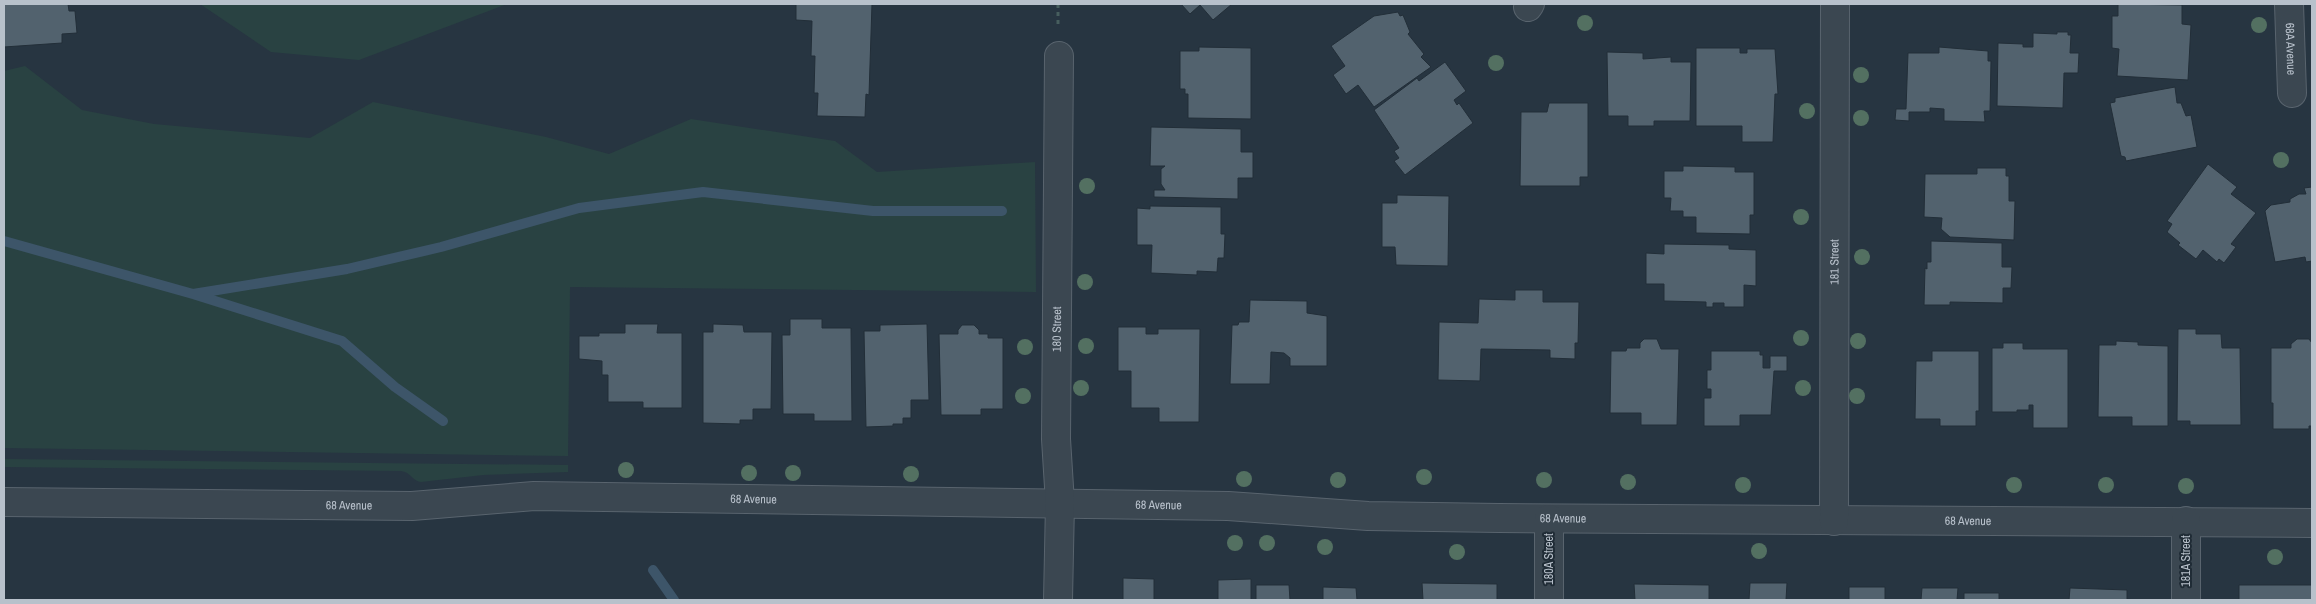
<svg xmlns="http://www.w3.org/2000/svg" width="2316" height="604" font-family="'Archivo Narrow',sans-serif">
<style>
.green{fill:#294242}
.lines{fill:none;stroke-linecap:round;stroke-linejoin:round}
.stream{stroke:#3d5569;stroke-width:10}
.building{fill:#52626e;stroke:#222e38}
.minor-casing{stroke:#59646e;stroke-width:30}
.path{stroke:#475e5e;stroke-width:3;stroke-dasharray:4 4;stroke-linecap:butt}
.minor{stroke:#3b4751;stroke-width:28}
.tree{fill:#537061}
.labels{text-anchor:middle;stroke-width:4;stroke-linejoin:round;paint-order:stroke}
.street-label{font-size:12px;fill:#b8c1cb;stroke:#202c36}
</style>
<rect width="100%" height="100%" fill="#273541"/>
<path class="green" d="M200 4H507L359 60 271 52Z
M25 66 82 110 154 124 310 138 373 102 546 137 609 154 691 119 835 141 877 172 1035 162 1036 292 570 287 568 456 4 448V71Z
M4 459 568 465V472L483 475 421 482C412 481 411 472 401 471L4 467Z"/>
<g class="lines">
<path class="stream" d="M4 241 193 294 342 341 395 387 443 421
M193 294 347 269 441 247 579 208 703 192 873 211H1002
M653 570 674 600"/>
</g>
<path class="building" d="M4 4H68L69 11H75L77 33 62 34V43L4 47Z
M796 4H872L869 95 866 94 865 117 817 116 818 93H814L815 56H811L812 21 796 20Z
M1181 4H1232L1213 20 1200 5 1190 14Z
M2118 4 2182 5V24L2191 25 2188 80 2117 76 2119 49 2112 48V16H2118Z
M1398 12 1400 16 1403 15 1410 32 1408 34 1424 54 1421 57 1431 67 1374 107 1358 85 1346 94 1333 75 1345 66 1331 46 1374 16Z
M2057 32H2068V35H2071L2070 53H2079L2078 73H2064L2063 108 1997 106 1998 43 2023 44V47H2033V33L2057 34Z
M1199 47 1251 48V119L1188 118V94H1185V89H1180V51H1199Z
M1939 47 1988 51V61H1991L1990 111H1984L1985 122 1944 121V109L1930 108V112H1909V121L1895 120 1896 109H1906L1908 53H1939Z
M1696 48H1740V53H1747V49H1775L1778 94H1775L1773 142H1742V126H1696Z
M1607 52 1643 53V59L1671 57V62H1691L1690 121H1654V126H1628V116H1608Z
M1445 62 1466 91 1454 100 1457 105 1459 103 1473 123 1405 175 1394 161 1399 158 1394 151 1399 148 1374 110 1417 78 1419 81Z
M2175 87 2177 103H2181L2186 116 2191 115 2197 147 2126 161 2125 157 2121 156 2110 103 2115 102V98Z
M1549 103H1588V177H1580V186H1520L1521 112H1547Z
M1151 127 1241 129V152H1253V178H1238V199L1154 197V190H1165L1161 184V169L1165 166H1150Z
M2208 164 2237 187 2231 194 2256 213 2231 244 2236 247 2224 263 2219 259 2217 262 2203 250 2196 259 2178 245 2180 243 2167 232 2172 224 2167 221Z
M1683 166 1735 167V172H1754V215H1750V234L1696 233V217H1683V211H1670L1671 198H1664V171H1683Z
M1977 168H2006V176H2009V201H2015L2014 240 1950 237 1941 229 1942 218 1924 217 1925 174H1977Z
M2312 187V261L2306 262 2305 257 2275 262 2265 211 2271 205 2290 202V199L2299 194H2306L2304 188Z
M1397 195 1449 196 1448 266 1396 265 1395 247H1382V203H1397Z
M1150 206 1221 207V234H1225L1224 258H1218L1217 272 1197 271V275L1151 273 1152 245H1137V208L1150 209Z
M1931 241 2002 243V267H2012L2011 288H2003V303L1950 302V305H1924L1925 268 1927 269V262H1931Z
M1664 244 1729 245V249L1756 250V286L1744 285V307H1724V303H1713V307H1706V302L1664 301V284H1646V253L1664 254Z
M1515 290H1543V302H1579L1578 343H1575V359L1550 358V350L1481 349 1480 381 1438 380 1439 322 1478 323 1479 299 1515 300Z
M1250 300 1307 301V313L1327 316V366H1290V358L1284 353 1271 352 1270 384H1230L1232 325H1238L1239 322H1249Z
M790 319H822V328H851L852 421H814V414H783L782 335H790Z
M625 324H658L657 333H682V408H643V402H608V375H602V361L579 359V336H599V333H625Z
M713 324 743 325 744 332H772L771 409H753V420H740V424L703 423V332H713Z
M927 324 929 400H911V418H903V424H893V426L866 427 864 331H880V325Z
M962 325H974L979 330V334H988V338H1003V409H981V415H941L939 334H958V330Z
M1118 327H1146V334H1158V329H1200L1199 422H1159V408H1131V371H1118Z
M2178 329H2196V334H2221L2222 348H2240L2241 425H2190V421H2177Z
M2312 335V426H2309V429H2273V403H2271V348H2291V344L2297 339H2309L2312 343Z
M1644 339H1657L1661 349H1679L1677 425H1641V413H1610L1611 351H1626L1627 348H1640V343Z
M2116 341 2138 342V345L2168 346V426H2132V417H2098L2099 345H2116Z
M2003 343H2023V349H2068V428H2033V405H2029V410H2017V412H1992V348H2003Z
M1711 351H1760V355H1763V368H1770V356H1787V371H1774L1771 415H1740V426H1704V398H1711V389H1707V370H1711Z
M1932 351H1979V411H1976V426H1940V419H1915L1916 361H1932Z
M1123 578 1154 579V600H1123Z
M1251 579V600H1218V580Z
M1422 583 1497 584V600H1423Z
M1750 583H1787L1786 600H1749Z
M1634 584 1709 585V600H1635Z
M1256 585H1289L1290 600H1256Z
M2239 585H2312V600H2239Z
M1323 587 1356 588 1357 600H1323Z
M1849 587H1885V600H1849Z
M1922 588H1958L1957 600H1921Z
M2070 588 2127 590V599L2136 600H2069Z
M1964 593H1999V600H1964Z"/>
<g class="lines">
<defs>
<g id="minor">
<path id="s1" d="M2289 4 2292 93"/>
<path d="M1528 7 1530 4"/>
<path id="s2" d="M4 502 412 506 534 496 1228 506 1368 516 1499 518 2312 523"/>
<path d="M1549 519V600"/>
<path id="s3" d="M1834 521 1835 4"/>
<path d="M2186 521V600"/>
<path id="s4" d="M1058 600 1060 503 1056 439 1059 56"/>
</g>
</defs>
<use href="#minor" class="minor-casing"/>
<path class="path" d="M1058 4V26"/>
<use href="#minor" class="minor"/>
</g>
<g class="tree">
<circle cx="1585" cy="23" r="8"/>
<circle cx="2259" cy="25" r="8"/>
<circle cx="1496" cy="63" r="8"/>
<circle cx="1861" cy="75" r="8"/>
<circle cx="1807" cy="111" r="8"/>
<circle cx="1861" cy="118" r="8"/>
<circle cx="2281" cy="160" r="8"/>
<circle cx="1087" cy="186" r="8"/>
<circle cx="1801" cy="217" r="8"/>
<circle cx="1862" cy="257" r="8"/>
<circle cx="1085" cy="282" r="8"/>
<circle cx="1801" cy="338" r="8"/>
<circle cx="1858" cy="341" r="8"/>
<circle cx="1086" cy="346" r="8"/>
<circle cx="1025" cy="347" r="8"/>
<circle cx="1081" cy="388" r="8"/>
<circle cx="1803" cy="388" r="8"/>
<circle cx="1023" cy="396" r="8"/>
<circle cx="1857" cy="396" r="8"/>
<circle cx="626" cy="470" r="8"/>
<circle cx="749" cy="473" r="8"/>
<circle cx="793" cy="473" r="8"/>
<circle cx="911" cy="474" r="8"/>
<circle cx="1424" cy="477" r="8"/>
<circle cx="1244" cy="479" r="8"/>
<circle cx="1338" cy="480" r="8"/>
<circle cx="1544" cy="480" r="8"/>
<circle cx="1628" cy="482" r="8"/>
<circle cx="1743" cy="485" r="8"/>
<circle cx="2014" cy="485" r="8"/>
<circle cx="2106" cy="485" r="8"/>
<circle cx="2186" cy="486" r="8"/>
<circle cx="1235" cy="543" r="8"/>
<circle cx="1267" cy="543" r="8"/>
<circle cx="1325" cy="547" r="8"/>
<circle cx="1759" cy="551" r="8"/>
<circle cx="1457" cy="552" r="8"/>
<circle cx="2275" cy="557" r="8"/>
</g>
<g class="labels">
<g class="street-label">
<text dy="4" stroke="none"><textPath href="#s1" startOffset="45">68A Avenue</textPath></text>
<text dy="4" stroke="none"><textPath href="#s3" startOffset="259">181 Street</textPath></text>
<text dy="4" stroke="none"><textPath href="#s4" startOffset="271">180 Street</textPath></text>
<text dy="4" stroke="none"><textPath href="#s2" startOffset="750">68 Avenue</textPath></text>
<text dy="4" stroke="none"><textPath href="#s2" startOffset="345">68 Avenue</textPath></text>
<text dy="4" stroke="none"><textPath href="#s2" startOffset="1155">68 Avenue</textPath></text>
<text dy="4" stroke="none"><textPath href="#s2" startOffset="1560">68 Avenue</textPath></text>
<text dy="4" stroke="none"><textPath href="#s2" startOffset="1965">68 Avenue</textPath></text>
<text transform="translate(1549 559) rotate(-90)" y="4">180A Street</text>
<text transform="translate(2186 561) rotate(-90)" y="4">181A Street</text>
</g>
</g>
<rect width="2316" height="604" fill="none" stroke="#b8c1cb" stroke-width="10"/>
</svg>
